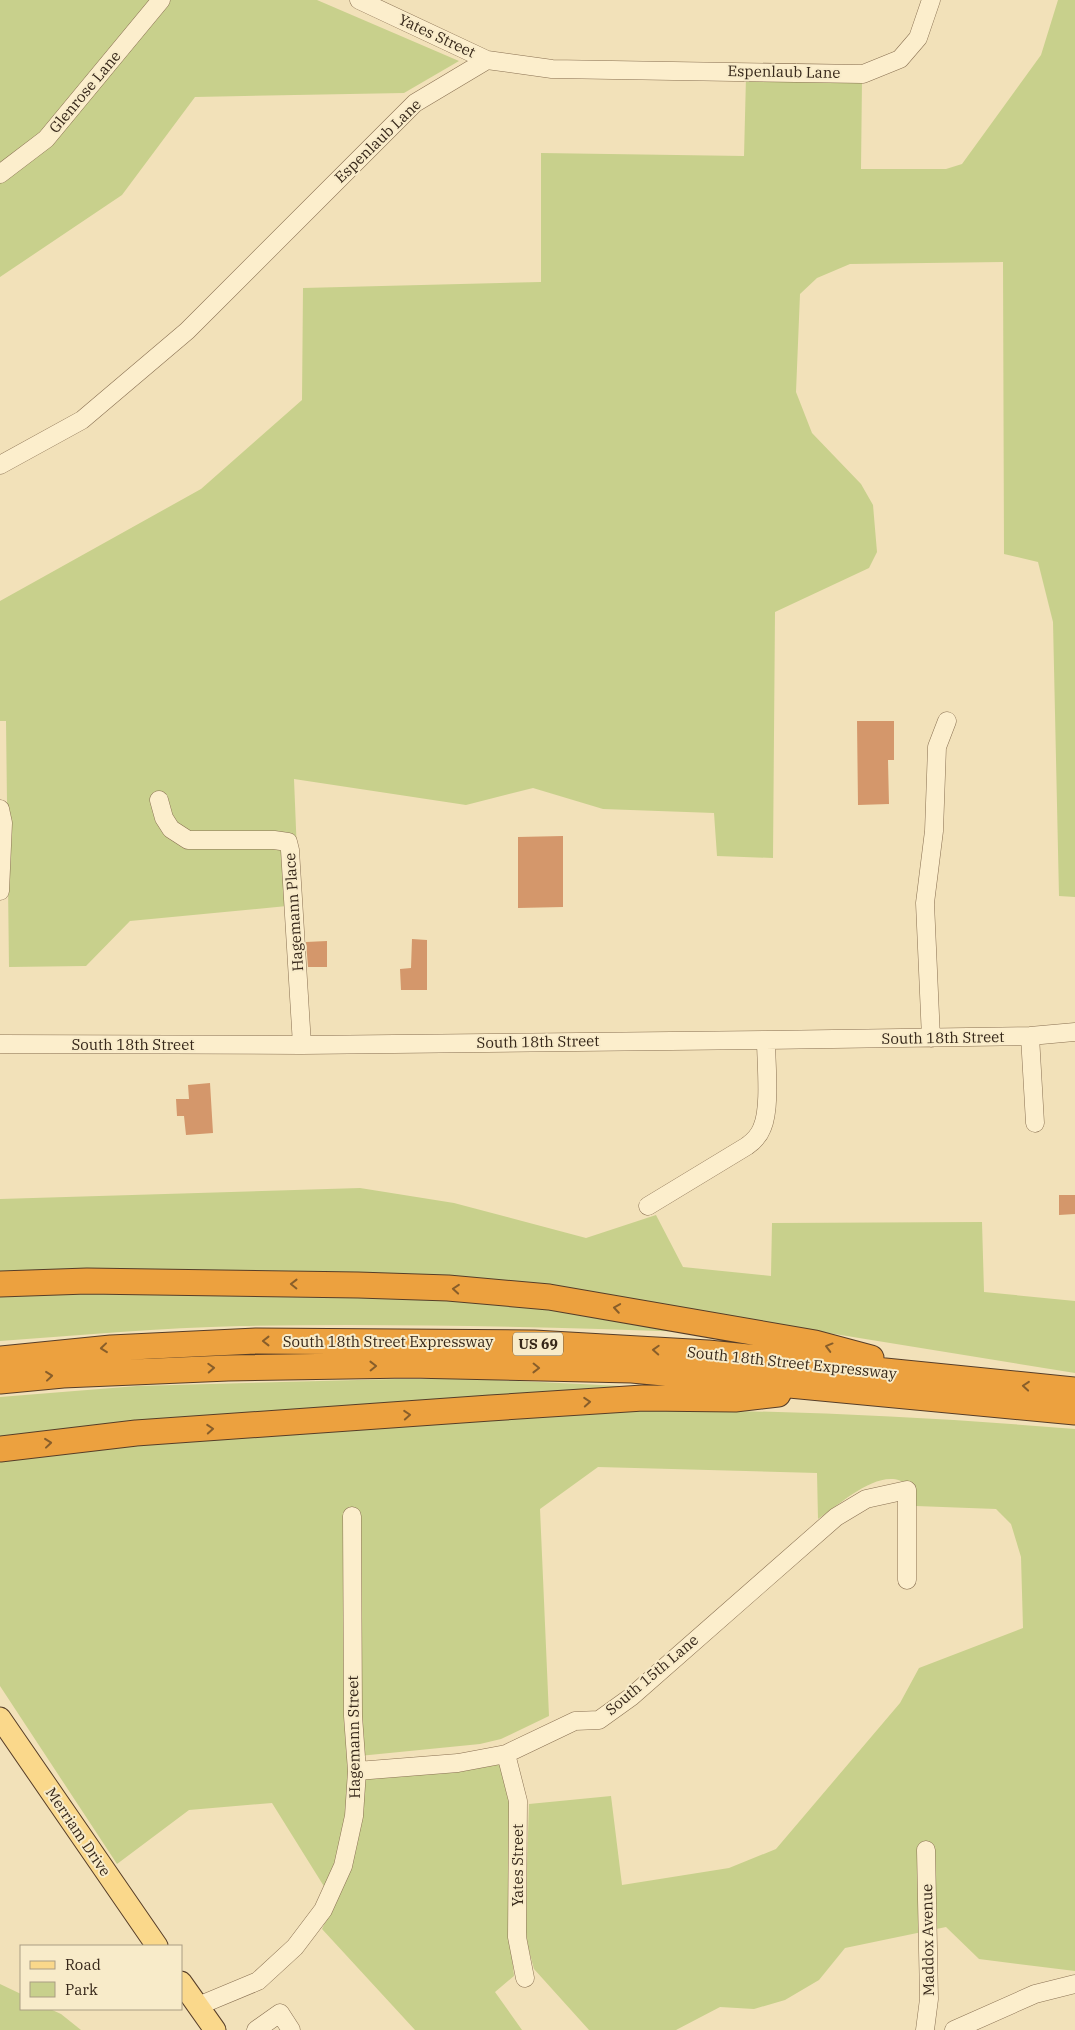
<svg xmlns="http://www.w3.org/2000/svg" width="1075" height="2030" font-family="'IBM Plex Serif',serif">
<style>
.green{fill:#c8d08c}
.building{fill:#d4976b}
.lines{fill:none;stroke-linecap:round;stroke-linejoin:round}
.minor-casing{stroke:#897052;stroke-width:19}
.major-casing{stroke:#563d28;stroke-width:23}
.highway-casing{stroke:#563d28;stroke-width:27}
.minor{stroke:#fceecc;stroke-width:18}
.major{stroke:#fad88b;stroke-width:21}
.highway{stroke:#eca13f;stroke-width:25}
.oneway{stroke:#885e2a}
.labels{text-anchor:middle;stroke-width:4;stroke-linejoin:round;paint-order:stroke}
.shield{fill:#f8ebc9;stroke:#70624e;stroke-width:1}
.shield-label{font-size:14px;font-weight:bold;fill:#362719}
.street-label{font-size:15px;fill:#362719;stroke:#f8ebc9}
</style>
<rect width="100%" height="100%" fill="#f2e1b9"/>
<path class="green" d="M0 0H317L459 61 404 93 195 97 122 195 0 277Z
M1058 0H1075V897L1059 896 1053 622 1038 562 1004 554 1003 262 850 264 817 278 800 294 796 392 812 433 861 484 873 505 877 552 869 568 775 612 773 858 717 856 714 813 603 809 533 788 466 805 294 779 299 903 287 906 130 921 86 966 9 967 6 721H0V601L201 489 302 400 303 288 541 282V153L744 156 746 77 862 80 861 169H946L962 164 1041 55Z
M360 1188 454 1203 586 1238 656 1215 683 1267 771 1276 772 1223 982 1222 984 1292 1075 1301V1373L681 1309 0 1275V1199Z
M0 1292 470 1296 690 1332C540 1327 391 1323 241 1326 161 1328 80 1335 0 1341Z
M396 1379H476L622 1386V1394L0 1443V1397L137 1386Z
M640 1410C785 1410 930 1417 1075 1429V1971L979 1959 946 1927 845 1948 819 1980 785 2000 754 2009 720 2007 676 2030H589L534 1969 528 1947 525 1925 529 1804 611 1796 622 1885 729 1868 776 1849 900 1703 919 1668 1023 1628 1021 1557 1011 1524 996 1509 916 1506 910 1486C905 1483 899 1479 893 1479 869 1477 837 1506 818 1519L817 1473 598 1467 540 1509 549 1716 501 1739 480 1744 349 1757V1811L335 1866 325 1888 272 1803 189 1810 117 1864 0 1686V1462L65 1453 187 1441Z
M501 1759 510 1806 509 1929 514 1976 495 1992 522 2030H415L322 1929 341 1889 364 1782 369 1775Z
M0 1984 21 1994V2009H50L61 2014 81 2030H0Z"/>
<path class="building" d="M857 721H894V760H888L889 804 858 805Z
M563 836V907L518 908V837Z
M412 939 427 940V990H401L400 969 411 968Z
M327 941V967H308L306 942Z
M210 1083 213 1133 186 1135 184 1116H177L176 1099H189L188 1085Z
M1059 1195H1075V1214L1059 1215Z"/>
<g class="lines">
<defs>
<path id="minor" d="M359 0 487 60 552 69 863 74 900 59 918 38 931 0
M0 174 46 139 161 0
M0 465 82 420 187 331 415 103 487 60
M159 800 164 818 171 829 188 840H274L288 842 290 850 302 1045
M0 809 3 823 0 891
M1030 1036 1035 1123
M931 1038 925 903 934 831 937 747 947 721
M0 1044 302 1045 766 1040 1030 1036 1075 1032
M648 1206 747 1146C754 1141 759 1136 762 1128 771 1108 766 1063 766 1040
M506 1754 518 1801 517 1937 525 1978
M357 1771 458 1763 506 1754 575 1721 599 1720 631 1697 836 1517 866 1499 907 1490V1580
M198 2006 258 1981 295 1947 323 1910 343 1866 354 1816 357 1771 353 1716 352 1516
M256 2030 280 2013 291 2030
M925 2030 929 1999 926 1850
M954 2030 1035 1994 1075 1984"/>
<path id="major" d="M0 1718 157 1946
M181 1982 215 2030"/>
<path id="highway" d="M0 1284 87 1281 358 1285 448 1288 549 1297 815 1343 871 1358
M0 1359 111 1348 256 1341 534 1343 708 1353 1075 1390
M0 1381 63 1375 228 1368 410 1365 632 1370 1075 1412
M0 1449 136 1433 490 1408 643 1398 735 1399 778 1394"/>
</defs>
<use href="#minor" class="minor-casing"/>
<use href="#major" class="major-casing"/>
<use href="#highway" class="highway-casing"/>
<use href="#minor" class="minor"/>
<use href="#major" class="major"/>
<use href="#highway" class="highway"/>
</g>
<defs><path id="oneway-chevron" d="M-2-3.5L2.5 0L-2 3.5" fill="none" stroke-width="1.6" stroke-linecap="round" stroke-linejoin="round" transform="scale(1.25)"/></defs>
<g class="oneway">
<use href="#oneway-chevron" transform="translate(294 1284) rotate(-179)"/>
<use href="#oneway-chevron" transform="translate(456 1289) rotate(-175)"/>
<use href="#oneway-chevron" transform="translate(617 1308) rotate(-171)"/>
<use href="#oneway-chevron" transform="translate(266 1341) rotate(-180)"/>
<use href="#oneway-chevron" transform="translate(829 1347) rotate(-165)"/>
<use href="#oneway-chevron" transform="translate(104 1348) rotate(174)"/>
<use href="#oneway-chevron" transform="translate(656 1350) rotate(-177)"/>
<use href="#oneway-chevron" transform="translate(373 1366) rotate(-1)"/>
<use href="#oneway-chevron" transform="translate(211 1368) rotate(-3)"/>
<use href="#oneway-chevron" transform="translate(536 1368) rotate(1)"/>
<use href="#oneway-chevron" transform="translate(49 1376) rotate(-6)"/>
<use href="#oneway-chevron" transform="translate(1026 1386) rotate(-175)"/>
<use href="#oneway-chevron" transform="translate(587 1402) rotate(-4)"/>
<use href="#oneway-chevron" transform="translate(407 1415) rotate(-4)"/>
<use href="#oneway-chevron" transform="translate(210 1429) rotate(-4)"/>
<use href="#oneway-chevron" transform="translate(48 1443) rotate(-6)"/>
</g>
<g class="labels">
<rect class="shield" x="513" y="1332.5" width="50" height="23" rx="4"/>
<g class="shield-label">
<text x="538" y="1349">US 69</text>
</g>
<g class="street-label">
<text transform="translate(437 36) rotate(25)" y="5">Yates Street</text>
<text transform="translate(784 72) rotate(1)" y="5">Espenlaub Lane</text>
<text transform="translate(85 92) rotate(-50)" y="5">Glenrose Lane</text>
<text transform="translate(378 141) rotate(-44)" y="5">Espenlaub Lane</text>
<text transform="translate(294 912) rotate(-94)" y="5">Hagemann Place</text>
<text transform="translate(943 1038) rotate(-1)" y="5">South 18th Street</text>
<text transform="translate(538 1042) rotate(-1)" y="5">South 18th Street</text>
<text x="133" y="1050">South 18th Street</text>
<text x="388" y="1347">South 18th Street Expressway</text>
<text transform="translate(792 1363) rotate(6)" y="5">South 18th Street Expressway</text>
<text transform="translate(652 1675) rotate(-40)" y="5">South 15th Lane</text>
<text transform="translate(354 1737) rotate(-91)" y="5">Hagemann Street</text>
<text transform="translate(78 1832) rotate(56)" y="5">Merriam Drive</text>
<text transform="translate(518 1865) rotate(-90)" y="5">Yates Street</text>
<text transform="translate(928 1940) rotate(-91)" y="5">Maddox Avenue</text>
</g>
</g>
<rect x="20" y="1945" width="162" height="65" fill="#f8ebc9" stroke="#aa9d83"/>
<rect x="30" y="1961" width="25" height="8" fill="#fad88b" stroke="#aa9d83"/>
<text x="65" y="1970" font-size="15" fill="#362719">Road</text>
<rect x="30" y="1982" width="25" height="15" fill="#c8d08c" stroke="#aa9d83"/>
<text x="65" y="1995" font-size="15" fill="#362719">Park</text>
</svg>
